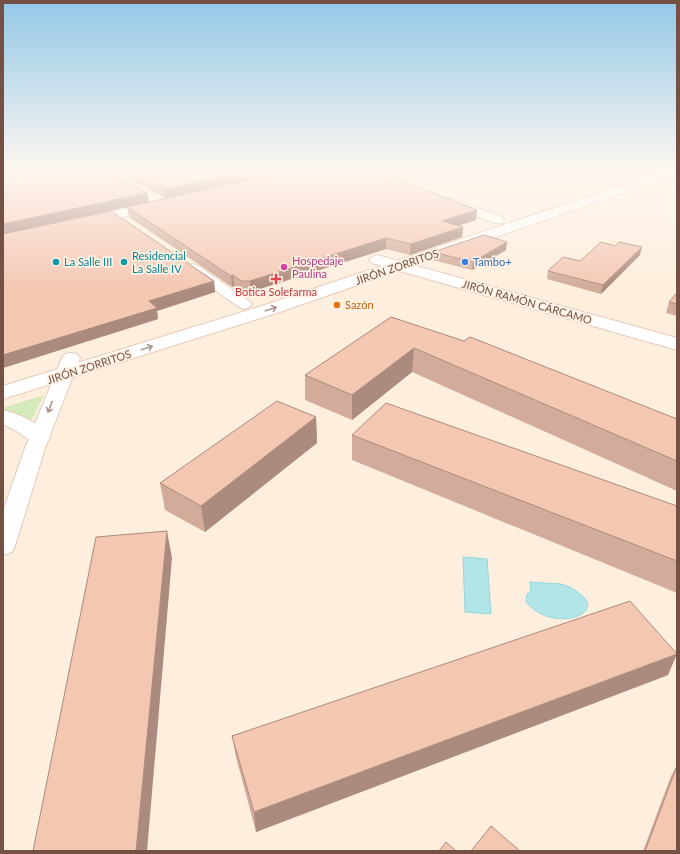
<svg xmlns="http://www.w3.org/2000/svg" width="680" height="854" font-family="Lato,sans-serif">
<style>
.green{fill:#d3ebbb}
.water{fill:#b1e5e7;stroke:#97d6da}
.lines{fill:none;stroke-linecap:round;stroke-linejoin:round}
.minor-casing{stroke:#e3cabc;stroke-width:2}
.tertiary-casing{stroke:#e3cabc;stroke-width:2}
.secondary-casing{stroke:#e9cab8;stroke-width:2}
.minor{fill:#fff;fill-rule:evenodd}
.tertiary{fill:#fff;fill-rule:evenodd}
.secondary{fill:#fff;fill-rule:evenodd}
.wall{fill:#d2ab9a}
.shaded-wall{fill:#ab8b7d}
.building{fill:#f4c7b3;stroke:#ab8b7d}
.oneway{stroke:#ac978f}
.culture-dot{fill:#0f9aa8;stroke:#fff2e4;stroke-width:1.5}
.shop-dot{fill:#3f7fe0;stroke:#fff2e4;stroke-width:1.5}
.hotel-dot{fill:#d1479c;stroke:#fff2e4;stroke-width:1.5}
.health-dot{fill:#e0444e;stroke:#fff2e4;stroke-width:1.5}
.food-dot{fill:#e8710a;stroke:#fff2e4;stroke-width:1.5}
.labels{text-anchor:middle;stroke-width:3.5;stroke-linejoin:round;paint-order:stroke}
.far-culture-label{font-size:11px;fill:#0d838f;stroke:#fff2e4;text-anchor:start}
.far-hotel-label{font-size:11px;fill:#b23c85;stroke:#fff2e4;text-anchor:start}
.far-shop-label{font-size:11px;fill:#366cbe;stroke:#fff2e4;text-anchor:start}
.far-street-label{font-size:11px;fill:#745144;stroke:#fff2e4}
.far-health-label{font-size:11px;fill:#be3a42;stroke:#fff2e4}
.far-food-label{font-size:11px;fill:#c56008;stroke:#fff2e4;text-anchor:start}
</style>
<rect width="100%" height="100%" fill="#feeedd"/>
<path class="green" d="M44 395 32 419 27 421 3 412V408Z"/>
<path class="water" d="M463 557 487 559 491 614 465 612Z
M530 582C540 583 551 583 561 584 568 586 575 589 580 594 608 614 552 634 526 602L527 594 531 591Z"/>
<g class="lines">
<defs>
<path id="minor" d="M659 174 677 184V192L655 179 654 177 655 175Z
M452 199 502 217 504 220 502 223H494L448 204 446 202 448 200Z
M153 202 157 203 159 206 157 209 91 224 87 223 85 220 87 217Z
M192 264 197 265 249 301 252 304 249 307 244 309 239 307 187 271 185 268 187 265Z
M71 353 77 354 80 358 45 448 15 546 12 552 3 555V511L25 448 62 358 65 354Z"/>
<path id="tertiary" d="M377 255 677 338V350L372 263 369 260 372 257Z"/>
<path id="secondary" d="M664 171H677V174L280 312 3 399V386L268 304Z
M3 410C19 414 40 423 50 437L47 442C34 445 28 439 18 432 13 429 8 427 3 424Z"/>
</defs>
<use href="#minor" class="minor-casing"/>
<use href="#tertiary" class="tertiary-casing"/>
<use href="#secondary" class="secondary-casing"/>
<use href="#minor" class="minor"/>
<use href="#tertiary" class="tertiary"/>
<use href="#secondary" class="secondary"/>
</g>
<path class="wall" d="M3 171 147 193 149 202 477 210 476 220 458 226 463 227 462 237 410 255 386 249 250 292H242L234 286 232 287 129 217 127 207 64 221 214 281 215 292 157 311 158 319 3 368Z
M112 171H290L165 198Z
M615 246 640 255 601 294 547 279 548 271 580 261Z
M506 250 472 270 433 260V252Z
M677 293V316L666 313 669 302Z
M391 317 677 419V491L412 372 352 420 305 400V375Z
M316 417 317 443 205 532 165 510 160 483Z
M352 435 677 506V593L352 460Z
M668 675 256 832 236 757 232 736Z
M677 765V851H643L671 776Z"/>
<path class="shaded-wall" d="M3 171H32L3 176Z
M250 171H290L165 198 164 189Z
M147 193 149 202 3 234V224Z
M477 210 476 220 441 231 442 221Z
M463 227 462 237 410 255 411 244Z
M386 238V249L250 292V281Z
M507 242 506 250 472 270 473 262Z
M642 247 640 255 601 294 603 285Z
M233 275 234 286 232 287 231 276Z
M214 281 215 292 157 311 158 319 3 368V355L149 301Z
M414 348 412 372 352 420V395Z
M316 417 317 443 205 532 201 506Z
M167 531 172 558 147 851H136Z
M677 654 668 675 256 832 254 812Z"/>
<path class="building" d="M32 171H104L147 193 3 224V176Z
M127 171H250L164 189Z
M291 171H376L477 210 442 221 463 227 411 244 386 238 250 281H241L233 275 231 276 127 207Z
M111 211 214 281 149 301 157 308 3 355V234Z
M484 235 507 242 473 262 433 252Z
M601 242 615 246 619 242 642 247 603 285 548 271 563 257 580 261Z
M677 293V304L669 302Z
M391 317 464 341 470 337 677 419V461L414 348 352 395 305 375Z
M277 401 316 417 201 506 160 483Z
M386 403 677 506V561L352 435Z
M167 531 136 851H33L96 537Z
M630 601 677 654 254 812 232 736Z
M677 766V851H645Z
M491 826 520 851H471Z
M446 842 456 851H439Z"/>
<defs><path id="oneway-shaft" d="M-6 0H5M1.5-3L5.5 0L1.5 3" fill="none" stroke-width="1.6" stroke-linecap="round" stroke-linejoin="round"/></defs>
<g class="oneway">
<use href="#oneway-shaft" transform="translate(271 309) rotate(-18)"/>
<use href="#oneway-shaft" transform="translate(147 348) rotate(-18)"/>
<use href="#oneway-shaft" transform="translate(50 407) rotate(111)"/>
</g>
<linearGradient id="sky" x2="0" y2="1"><stop stop-color="#92c8e8"/><stop offset="0.59" stop-color="#fff7f0"/><stop offset="1" stop-color="#fff7f0" stop-opacity="0"/></linearGradient>
<rect width="680" height="290" fill="url(#sky)"/>
<g class="culture-dot">
<circle cx="56" cy="262" r="4"/>
<circle cx="124" cy="262" r="4"/>
</g>
<circle class="shop-dot" cx="465" cy="262" r="4"/>
<circle class="hotel-dot" cx="284" cy="267" r="4"/>
<path class="health-dot" d="M274 273h4v4h4v4h-4v4h-4v-4h-4v-4h4z"/>
<circle class="food-dot" cx="337" cy="305" r="4"/>
<g class="labels">
<g class="far-culture-label">
<text x="132" y="260">Residencial<tspan x="132" dy="13">La Salle IV</tspan></text>
<text x="64" y="266">La Salle III</text>
</g>
<g class="far-hotel-label">
<text x="292" y="265">Hospedaje<tspan x="292" dy="13">Paulina</tspan></text>
</g>
<g class="far-shop-label">
<text x="473" y="266">Tambo+</text>
</g>
<g class="far-street-label">
<text transform="translate(397 267) rotate(-19)" y="4">JIRÓN ZORRITOS</text>
<text transform="translate(527 302) rotate(16)" y="4">JIRÓN RAMÓN CÁRCAMO</text>
<text transform="translate(89 367) rotate(-18)" y="4">JIRÓN ZORRITOS</text>
</g>
<g class="far-health-label">
<text x="276" y="296">Botica Solefarma</text>
</g>
<g class="far-food-label">
<text x="345" y="309">Sazón</text>
</g>
</g>
<rect width="680" height="854" fill="none" stroke="#745144" stroke-width="8"/>
</svg>
